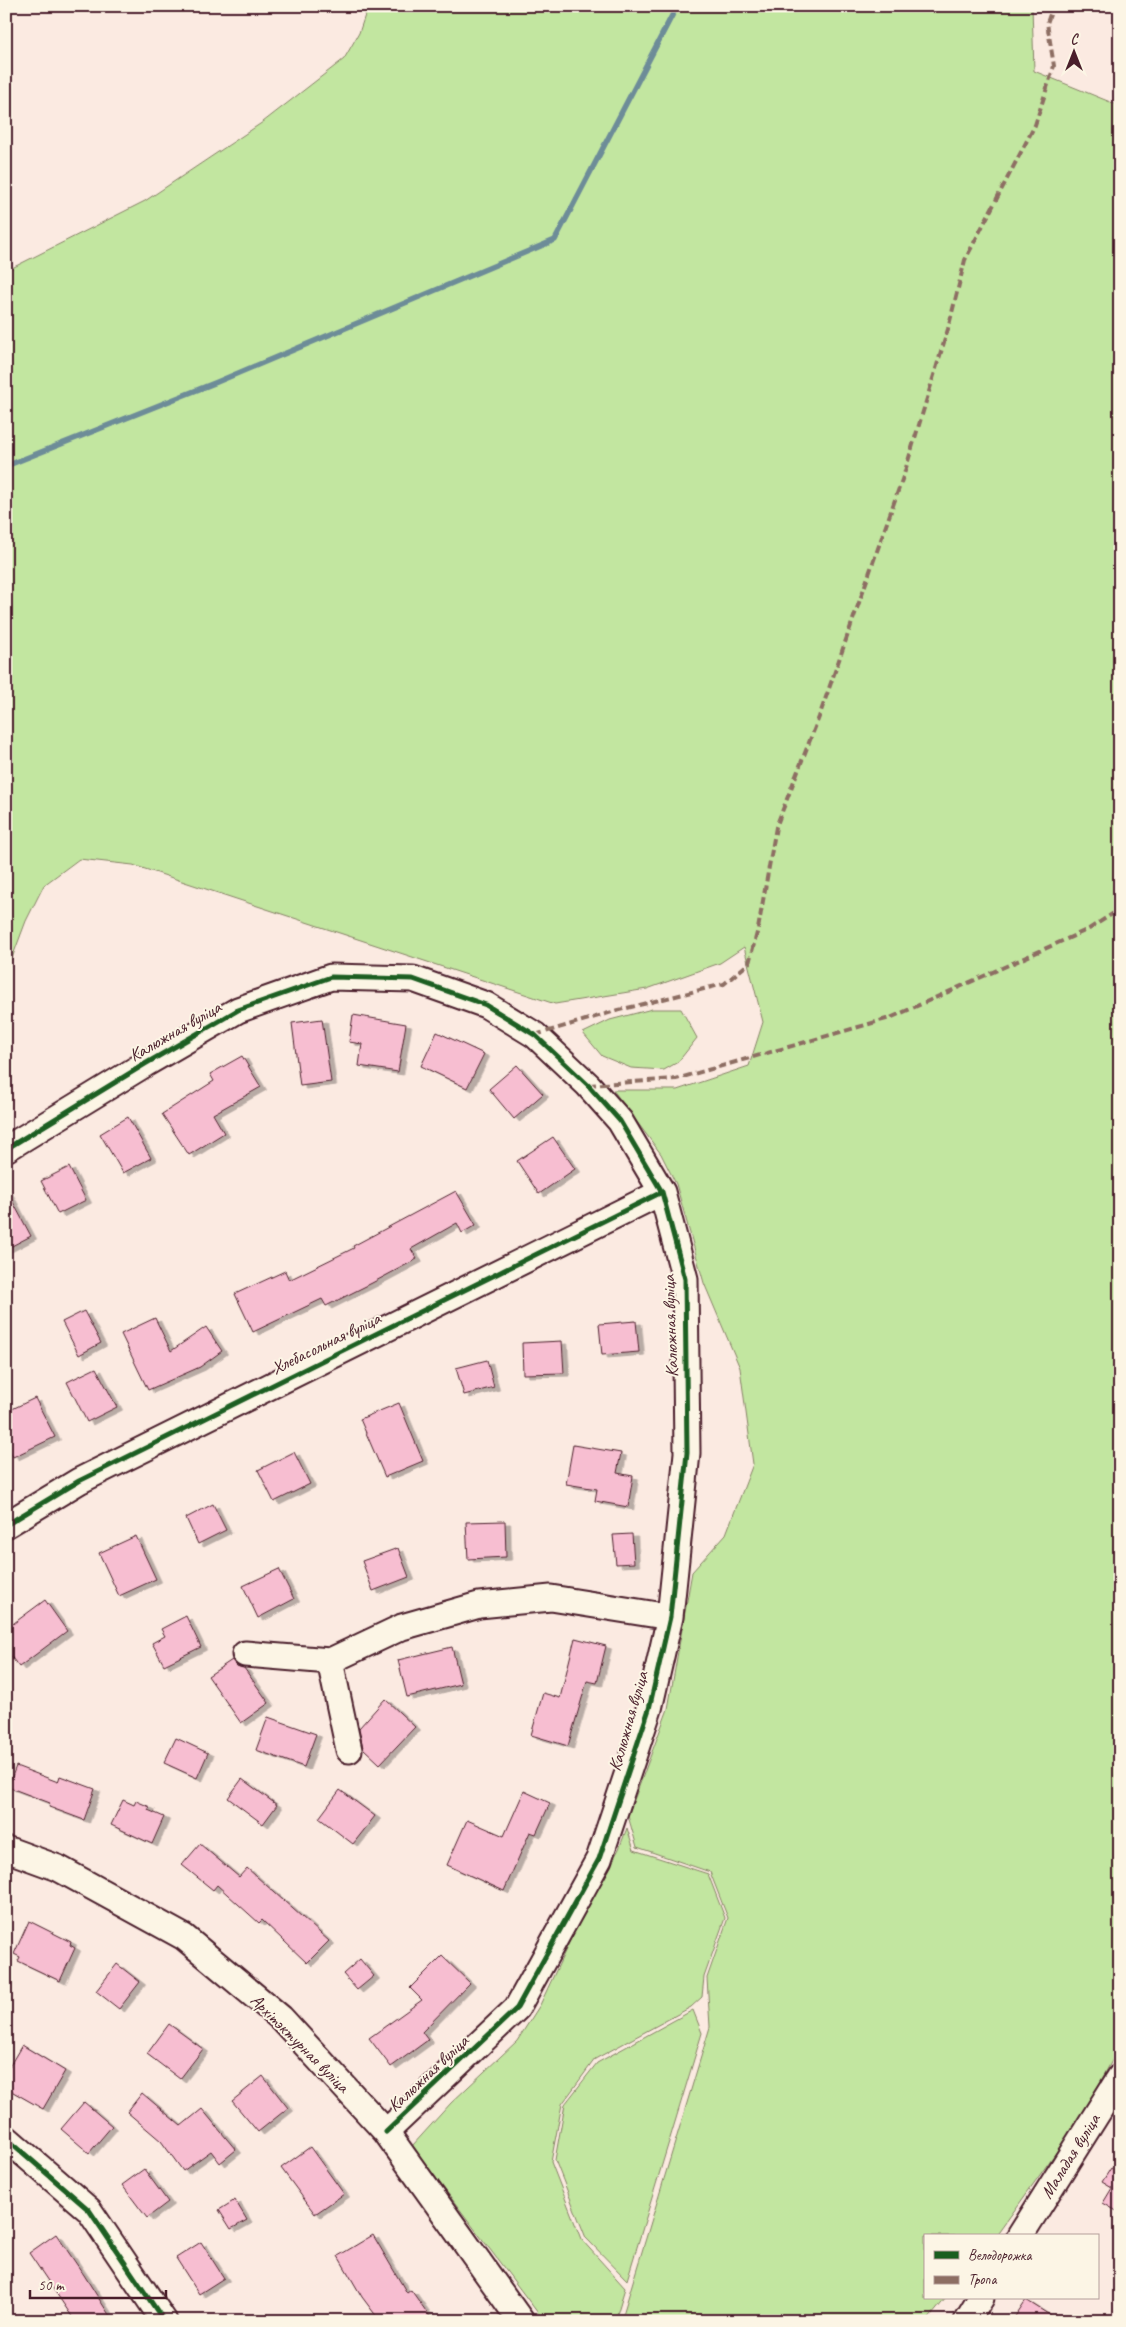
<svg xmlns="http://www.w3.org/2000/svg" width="1126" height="2327" font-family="Caveat,sans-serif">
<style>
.green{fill:#c2e6a0;stroke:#868266}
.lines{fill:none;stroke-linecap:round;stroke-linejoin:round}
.stream{stroke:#6d8c98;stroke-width:5.5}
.building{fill:#f7bed1;stroke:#4a1f2b;filter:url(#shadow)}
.minor-casing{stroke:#4a1f2b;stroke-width:29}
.minor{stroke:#fcf5e5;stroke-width:25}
.quiet{stroke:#8d6e63;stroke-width:4;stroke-dasharray:8 4;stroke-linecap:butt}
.cycleway-casing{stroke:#fcf5e5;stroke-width:8}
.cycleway{stroke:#1b5e20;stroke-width:5}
.labels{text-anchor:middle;stroke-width:4;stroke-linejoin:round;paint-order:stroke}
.street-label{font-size:18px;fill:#4a1f2b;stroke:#fcf5e5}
</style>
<defs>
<filter id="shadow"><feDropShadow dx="5.5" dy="3" stdDeviation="0" flood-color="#0004"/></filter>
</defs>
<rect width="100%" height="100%" fill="#fbeae1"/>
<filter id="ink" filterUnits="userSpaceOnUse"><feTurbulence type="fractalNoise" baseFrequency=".02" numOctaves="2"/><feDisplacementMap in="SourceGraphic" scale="10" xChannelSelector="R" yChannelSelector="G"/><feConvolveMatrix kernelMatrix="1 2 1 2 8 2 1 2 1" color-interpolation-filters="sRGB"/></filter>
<g filter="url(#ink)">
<path class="green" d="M368 6H1032L1034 71 1120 106V2046L1080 2119 996 2236H925V2298H946L927 2321H621L710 2027 707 1978 728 1918 710 1872 637 1847 628 1816 668 1709 692 1572 726 1534 753 1464 740 1368 704 1283 676 1184 661 1154 613 1090H677L749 1066 763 1022 744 947 720 963 647 989 555 1004 133 865 79 859 44 885 26 921 6 974V271L145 201 263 122 344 59 359 33Z
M652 1009H681L697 1038 678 1062 664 1070 631 1068 602 1056 583 1033 610 1020Z
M627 1828 634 1850 708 1874 725 1918 704 1977 702 1997 691 2007 595 2059 562 2104 551 2162 581 2239 625 2288 615 2321H544L412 2146 451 2103 517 2041 540 2005 581 1917 619 1849Z
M693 2010 702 2033 627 2280 586 2238 555 2160 565 2104 597 2063Z"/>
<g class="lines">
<path class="stream" d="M6 466 217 382 555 240 677 6"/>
</g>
<path class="building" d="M353 1015 406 1024 398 1072 359 1066 362 1044 349 1042Z
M322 1019 331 1082 300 1086 292 1023Z
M437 1032 484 1054 467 1088 421 1066Z
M242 1056 261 1087 213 1114 224 1133 189 1155 162 1114 214 1081 210 1074Z
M517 1065 543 1094 514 1119 489 1089Z
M128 1117 151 1158 123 1173 100 1134Z
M553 1137 575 1169 539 1194 517 1161Z
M69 1167 86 1200 58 1214 41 1181Z
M6 1189 31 1236 6 1249Z
M456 1191 476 1225 462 1233 457 1223 411 1249 417 1259 372 1283 326 1306 322 1299 253 1332 235 1294 285 1271 289 1280 354 1248 353 1246Z
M84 1311 101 1343 79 1355 62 1322Z
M155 1318 171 1351 206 1327 222 1351 200 1367 148 1390 121 1334Z
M636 1321 639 1352 602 1355 599 1324Z
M562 1341 564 1373 523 1374 522 1343Z
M487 1360 494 1387 464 1395 456 1368Z
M96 1368 117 1407 87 1422 67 1382Z
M35 1398 55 1437 13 1457 6 1444V1412Z
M399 1403 423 1461 385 1477 360 1419Z
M573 1445 621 1453 617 1473 633 1476 628 1507 595 1501 597 1489 566 1484Z
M294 1452 310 1484 274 1502 258 1470Z
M213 1504 226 1530 198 1544 186 1518Z
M505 1521 506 1557 468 1559 466 1522Z
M632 1534 634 1563 616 1564 613 1535Z
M136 1536 156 1579 119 1596 99 1553Z
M398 1548 409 1577 373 1591 362 1561Z
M279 1569 294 1599 258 1618 243 1586Z
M45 1600 67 1631 19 1667 6 1650V1629Z
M186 1616 201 1647 164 1665 152 1643 165 1636 161 1629Z
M575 1638 606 1646 597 1683 587 1681 568 1746 531 1735 543 1693 560 1698Z
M452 1647 461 1684 407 1697 398 1660Z
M232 1660 237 1666 244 1668 269 1703 241 1723 208 1676Z
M385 1699 415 1727 380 1764 363 1748 359 1728Z
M268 1717 316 1734 304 1767 256 1750Z
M176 1738 208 1753 197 1778 164 1763Z
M16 1766 58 1782 60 1776 95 1789 84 1820 49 1807 50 1803 8 1787Z
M242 1779 277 1805 263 1824 228 1798Z
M340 1790 375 1816 353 1844 319 1818Z
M524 1791 550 1803 536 1834 530 1832 504 1891 447 1865 467 1820 504 1836Z
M123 1800 134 1805 136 1801 150 1807 148 1810 164 1817 152 1844 111 1825Z
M200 1844 239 1877 247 1868 329 1941 307 1963 262 1920 259 1923 217 1885 213 1890 182 1865Z
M29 1921 71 1942 70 1945 75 1948 60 1981 18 1961 20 1957 14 1954Z
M442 1956 470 1983 422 2032 428 2040 391 2067 369 2038 422 2000 410 1988Z
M360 1959 374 1976 357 1990 343 1974Z
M117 1964 140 1982 119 2009 96 1991Z
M169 2024 203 2049 180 2079 147 2054Z
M22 2045 65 2071 43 2109 6 2088V2072Z
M263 2076 288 2108 258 2132 232 2101Z
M142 2093 181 2126 202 2109 236 2150 220 2163 211 2151 183 2171 161 2141 127 2112Z
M84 2102 112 2126 89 2153 61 2129Z
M310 2147 344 2194 315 2214 281 2168Z
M1111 2168 1120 2173V2213L1103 2203 1112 2188 1102 2182Z
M144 2169 168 2202 147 2218 122 2185Z
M235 2200 247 2220 231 2229 219 2210Z
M56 2234 84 2275 113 2321H75L29 2253Z
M373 2235 407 2293 411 2290 433 2321H380L362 2297 338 2256Z
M201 2242 224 2278 199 2294 176 2258Z
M1026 2300 1059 2321H1012Z"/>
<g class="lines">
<defs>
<path id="minor" d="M6 1149 145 1064 238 1010 331 977 413 979 486 1005 535 1035 588 1085 620 1121 662 1192 685 1279 687 1453 670 1617 649 1709 599 1859 517 2008 386 2132
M6 1525 79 1481 662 1192
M245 1654 330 1661 349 1750
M330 1661 402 1627 479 1605 551 1598 670 1617
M6 1849 58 1868 184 1937 281 2018 386 2132 521 2321
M6 2138 89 2210 164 2321
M1020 2236 1120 2077
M967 2321 981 2298"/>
</defs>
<use href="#minor" class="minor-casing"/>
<use href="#minor" class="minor"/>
<path class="quiet" d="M535 1035 619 1010 724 984 749 963 758 929 776 827 819 717 905 471 948 329 965 260 1035 125 1054 66 1047 23 1053 6
M588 1085 676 1079 890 1018 1089 929 1120 909"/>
<defs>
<path id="cycleway" d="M6 1149 145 1064 238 1010 331 977 413 979 486 1005 535 1035 588 1085 620 1121 662 1192 685 1279 687 1453 670 1617 649 1709 599 1859 517 2008 386 2132
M6 1525 79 1481 662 1192
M6 2138 89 2210 164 2321"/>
</defs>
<use href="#cycleway" class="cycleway-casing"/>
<use href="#cycleway" class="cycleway"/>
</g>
</g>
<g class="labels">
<g class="street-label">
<text transform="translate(175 1031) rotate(-30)" y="6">Калюжная вуліца</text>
<text transform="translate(670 1326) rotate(-92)" y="6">Калюжная вуліца</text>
<text transform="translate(326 1343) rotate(-26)" y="6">Хлебасольная вуліца</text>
<text transform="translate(628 1721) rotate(-74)" y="6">Калюжная вуліца</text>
<text transform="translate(300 2043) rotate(45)" y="6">Архітэктурная вуліца</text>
<text transform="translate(428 2073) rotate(-43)" y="6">Калюжная вуліца</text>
<text transform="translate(1070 2156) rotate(-58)" y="6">Маладая вуліца</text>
</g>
</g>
<rect width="1126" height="2327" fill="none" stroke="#fcf5e5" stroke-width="25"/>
<rect x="12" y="12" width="1101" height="2302" fill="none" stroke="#4a1f2b" stroke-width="2" filter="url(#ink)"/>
<rect x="924" y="2234" width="175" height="65" fill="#fcf5e5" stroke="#b59f9b"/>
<rect x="934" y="2251" width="25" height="8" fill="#1b5e20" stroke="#b59f9b"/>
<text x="968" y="2260" font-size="15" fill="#4a1f2b">Велодорожка</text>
<rect x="934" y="2276" width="25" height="8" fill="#8d6e63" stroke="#b59f9b"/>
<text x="968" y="2284" font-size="15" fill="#4a1f2b">Тропа</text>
<g transform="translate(1074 52)" stroke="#fcf5e5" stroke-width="4" paint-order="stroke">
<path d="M0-4L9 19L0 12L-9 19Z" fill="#4a1f2b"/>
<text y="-8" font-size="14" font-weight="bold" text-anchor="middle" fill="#4a1f2b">С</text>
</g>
<path d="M30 2290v8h136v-8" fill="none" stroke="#4a1f2b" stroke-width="2.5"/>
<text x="38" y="2290" font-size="15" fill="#4a1f2b" stroke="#fcf5e5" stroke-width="4" paint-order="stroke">50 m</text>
</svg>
